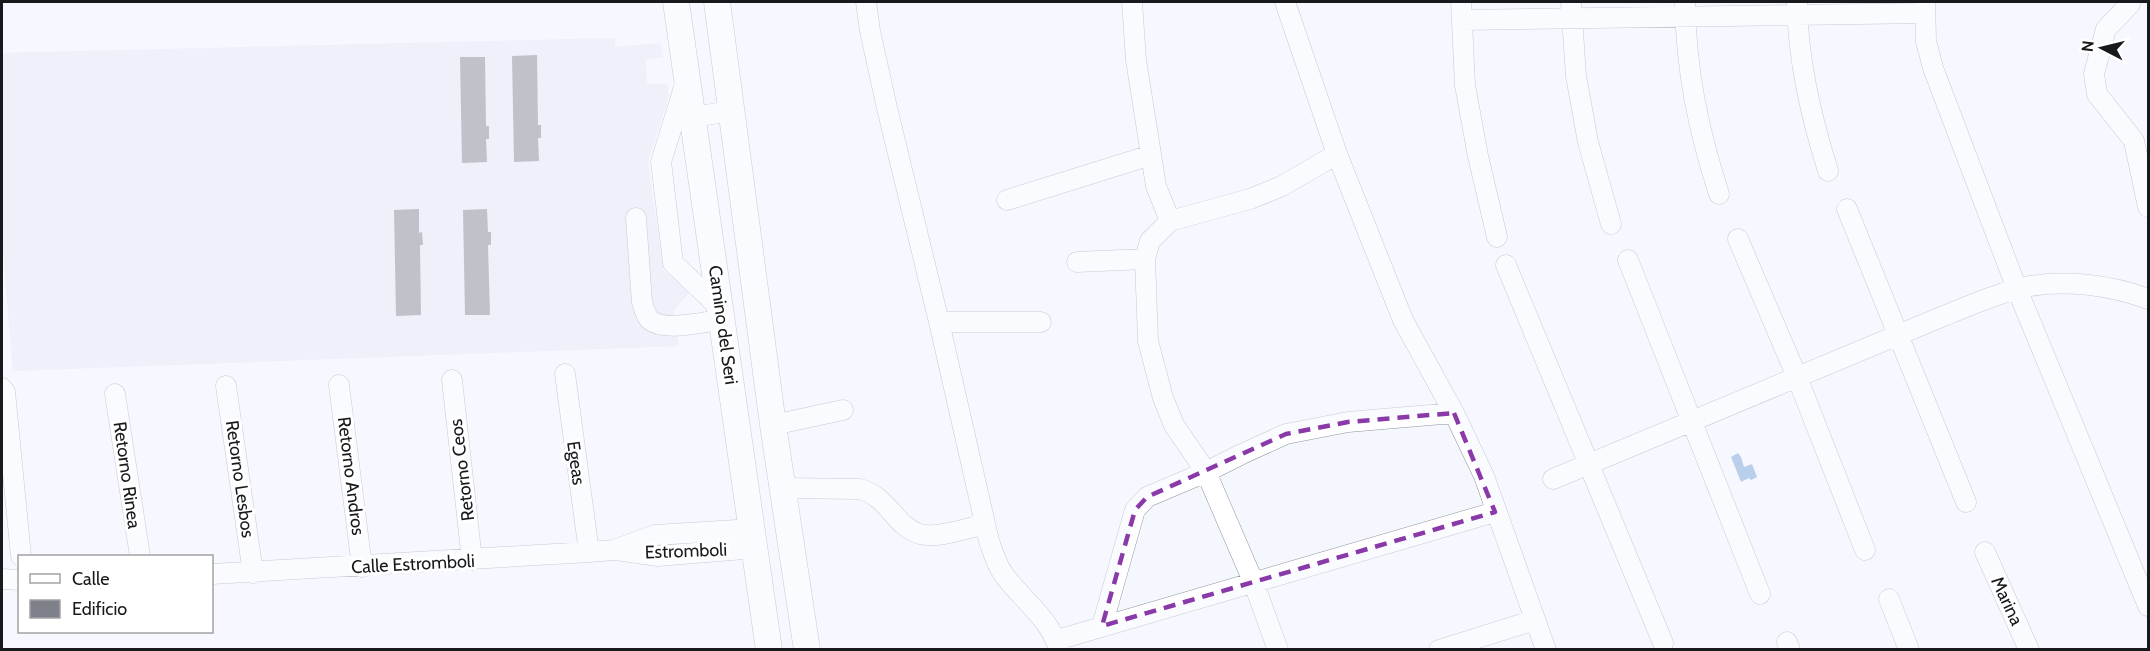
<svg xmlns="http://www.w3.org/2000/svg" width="2150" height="651" font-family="Cabin,sans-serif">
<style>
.built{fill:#e4e7f4}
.water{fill:#709dd3}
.building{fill:#7e8189}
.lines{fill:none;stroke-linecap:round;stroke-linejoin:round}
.minor-casing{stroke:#91949c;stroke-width:21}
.major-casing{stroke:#91949c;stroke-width:27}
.minor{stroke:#fff;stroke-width:20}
.major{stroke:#fff;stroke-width:26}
.marked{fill:none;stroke:#8a39a9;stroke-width:4.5;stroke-dasharray:12 8;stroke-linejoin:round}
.labels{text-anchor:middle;stroke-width:6;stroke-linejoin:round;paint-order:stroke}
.street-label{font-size:18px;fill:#18191c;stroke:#fff}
</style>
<rect width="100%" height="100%" fill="#f5f7ff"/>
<path class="built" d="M615 38V47L660 43 663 57 646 59 647 84H667L669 96 648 161 663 270 689 293 673 311 679 346 13 371 2 241V53Z"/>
<path class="water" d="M1738 453 1741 457 1744 467 1752 464 1757 477 1751 480 1749 478 1741 482 1731 457Z"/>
<path class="building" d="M537 55 538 125H541V138H538L539 161 514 162 512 56Z
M460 57H485L486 126H489V139H486L487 162 462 163Z
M419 209V233L422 232 423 245H420L421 315 396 316 394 210Z
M487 209 488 232H491V245H488L490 315H465L463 210Z"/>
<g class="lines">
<defs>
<path id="minor" d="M866 2 870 31 887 108 939 322 989 541C993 552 996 563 1002 572 1020 599 1050 617 1059 650
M1132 2 1136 60 1156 186 1170 221 1250 199 1282 186 1337 154
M1285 2 1337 154 1403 320 1454 413 1484 476 1546 650
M1461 2 1465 85 1478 156 1497 237
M1571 2 1576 76 1588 142 1611 224
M1685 2C1686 70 1698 129 1719 194
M1925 2 1926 41 1933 68 2017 289 2148 606
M1797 3C1798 61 1811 116 1828 171
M2130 4 2106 29 2094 74 2097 94 2134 141 2148 207
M1462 20 1925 13
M686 81 661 162 673 263 720 308
M693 117 731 111
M1007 200 1151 155
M1847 209 1966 502
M636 218 642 302C644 308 645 315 650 320 665 332 703 322 721 320
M1170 221 1150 241 1145 259 1148 341 1163 398 1174 425 1206 472 1242 454 1286 434 1348 422 1454 413
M1738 239 1797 377 1865 550
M1628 260 1760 594
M1077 262 1145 259
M1506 265 1663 643
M939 322H1041
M565 374 589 552
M452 380 472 560
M339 385 362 567
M226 386 253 573
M2 388 5 392 21 556
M115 394 140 556
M773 425 843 410
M1553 479 1946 315C1971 305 1998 293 2025 287 2065 279 2111 285 2148 299
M783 488 860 489C889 497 895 527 920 534 936 539 968 528 985 524
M616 550 658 556 756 548
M1985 552 2029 650
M212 574 589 552 614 550 655 535 753 529
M2 579 20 580
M1889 599 1909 650
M1102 626 1135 510 1147 497 1206 472 1253 581 1278 650
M1057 640 1495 512
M1787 642 1790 650
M1439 650 1535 620"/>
<path id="major" d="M676 2 769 650
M717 2 773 425 807 650"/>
</defs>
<use href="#minor" class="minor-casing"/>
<use href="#major" class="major-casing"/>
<use href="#minor" class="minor"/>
<use href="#major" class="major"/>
</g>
<path d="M0 0H2150V651H0ZM1454 413 1495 512 1102 626 1135 510 1147 497 1286 434 1348 422Z" fill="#f5f7ff" fill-opacity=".55" fill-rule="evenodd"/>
<path class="marked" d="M1454 413 1495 512 1102 626 1135 510 1147 497 1286 434 1348 422Z"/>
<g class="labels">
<g class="street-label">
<text transform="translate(723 325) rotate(82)" y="6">Camino del Seri</text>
<text transform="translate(576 463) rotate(82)" y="6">Egeas</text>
<text transform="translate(462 470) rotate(-97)" y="6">Retorno Ceos</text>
<text transform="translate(127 475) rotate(82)" y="6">Retorno Rinea</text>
<text transform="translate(351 476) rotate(83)" y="6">Retorno Andros</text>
<text transform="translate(240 479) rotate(82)" y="6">Retorno Lesbos</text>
<text transform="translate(686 551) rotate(-2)" y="6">Estromboli</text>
<text transform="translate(413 564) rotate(-3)" y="6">Calle Estromboli</text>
<text transform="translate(2007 601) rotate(65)" y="6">Marina</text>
</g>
</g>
<rect width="2150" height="651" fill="none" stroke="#18191c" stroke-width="6"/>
<rect x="18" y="555" width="195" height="78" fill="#ffffff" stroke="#a3a3a4" stroke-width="1.5"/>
<rect x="30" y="574" width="30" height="9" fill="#ffffff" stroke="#a3a3a4" stroke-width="1.5"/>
<text x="72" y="585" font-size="18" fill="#18191c">Calle</text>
<rect x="30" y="600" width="30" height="18" fill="#7e8189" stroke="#a3a3a4" stroke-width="1.5"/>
<text x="72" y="615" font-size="18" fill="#18191c">Edificio</text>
<g transform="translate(2102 48) rotate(277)" stroke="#ffffff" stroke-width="4.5" paint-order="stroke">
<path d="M0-4.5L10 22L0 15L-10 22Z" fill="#18191c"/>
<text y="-9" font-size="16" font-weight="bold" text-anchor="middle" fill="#18191c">N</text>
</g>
</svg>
